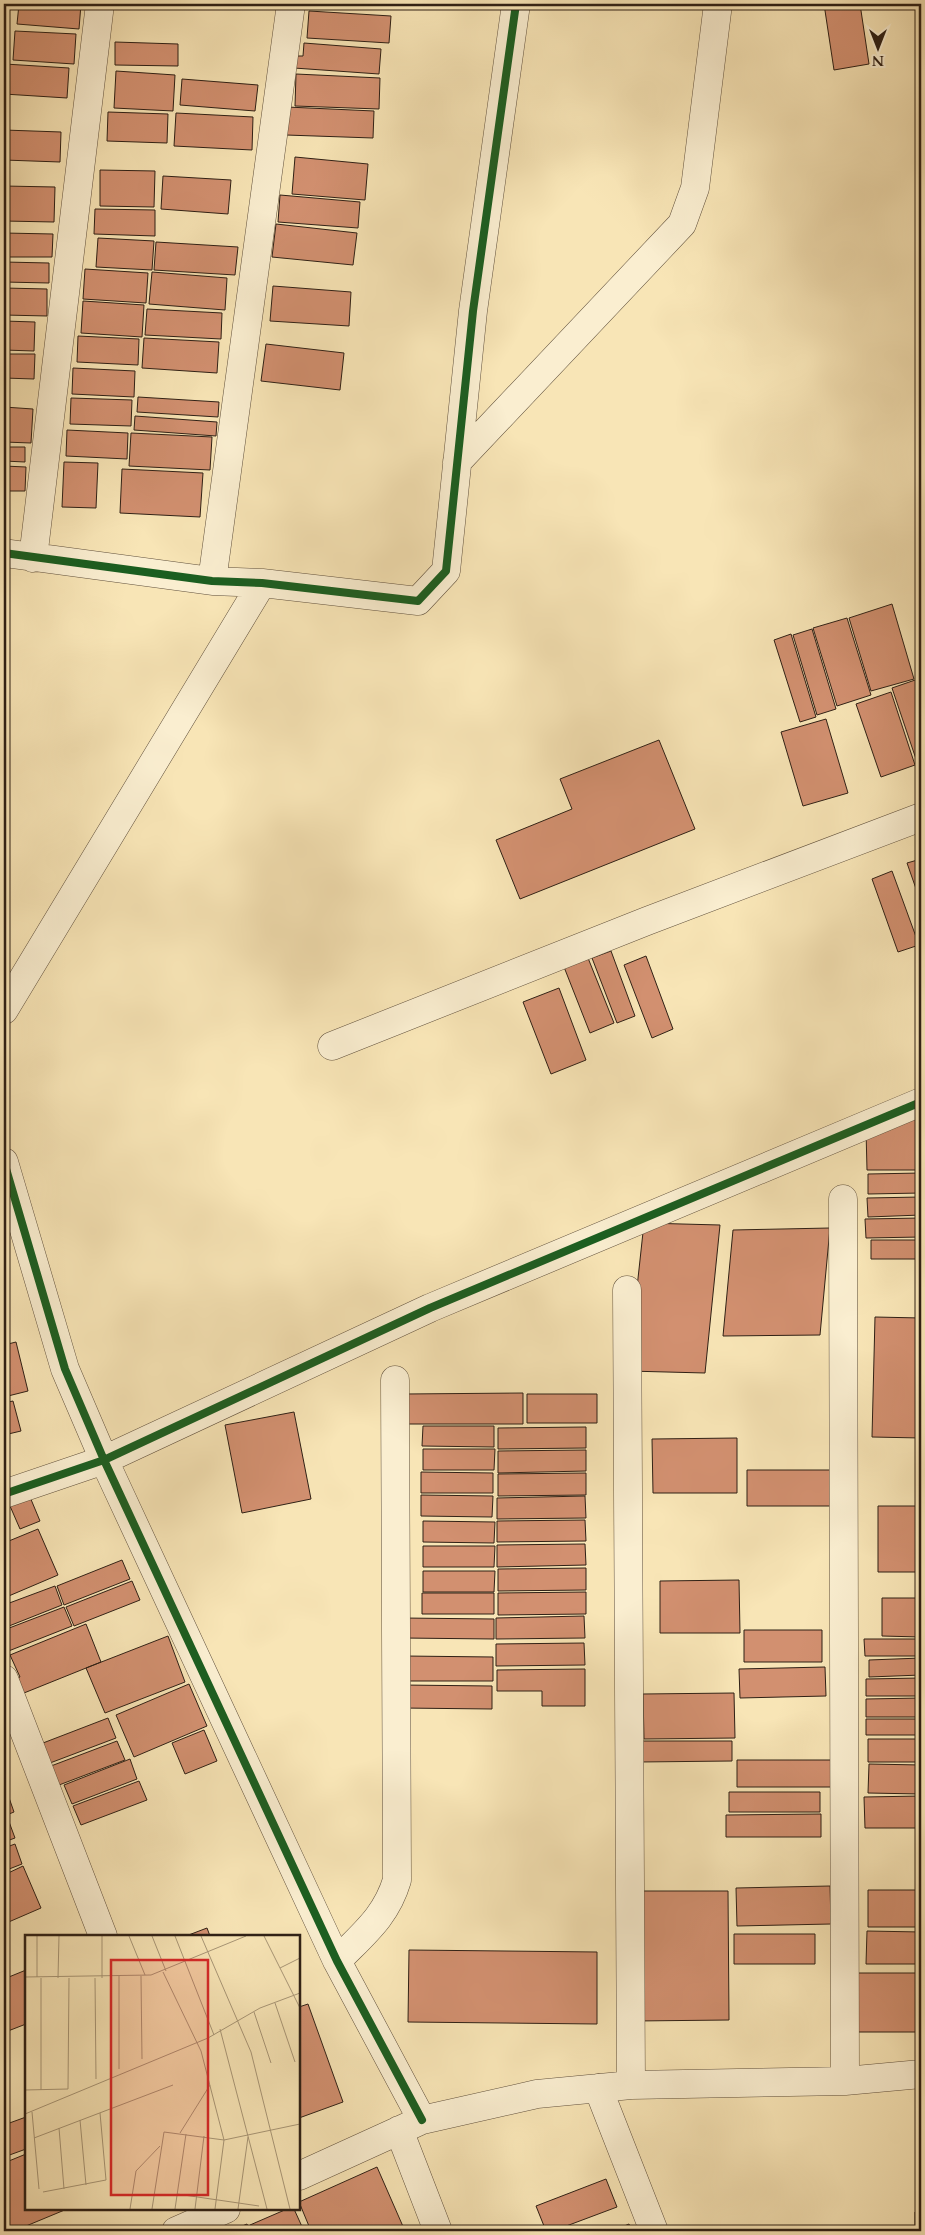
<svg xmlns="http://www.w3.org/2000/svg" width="925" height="2235" font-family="Cardo,serif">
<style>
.building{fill:#d29070;stroke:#2f2015}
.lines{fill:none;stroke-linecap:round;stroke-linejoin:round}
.minor-casing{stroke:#61513d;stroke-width:29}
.minor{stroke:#faeed0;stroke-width:28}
.cycleway-casing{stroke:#faeed0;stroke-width:11}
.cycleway{stroke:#1b5e20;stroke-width:8}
.inset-road{fill:none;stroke:#a89676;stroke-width:1}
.view{fill:#d62828;fill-opacity:0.15;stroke:#d62828;stroke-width:2.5}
.inset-edge{fill:none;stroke:#2f2015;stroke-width:2.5}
</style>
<rect width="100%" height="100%" fill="#f8e5b6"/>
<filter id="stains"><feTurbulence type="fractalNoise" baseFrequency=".004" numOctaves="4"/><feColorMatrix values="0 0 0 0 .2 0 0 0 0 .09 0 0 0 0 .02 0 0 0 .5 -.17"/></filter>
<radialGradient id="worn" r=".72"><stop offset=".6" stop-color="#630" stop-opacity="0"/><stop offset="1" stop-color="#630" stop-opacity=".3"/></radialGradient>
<path class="building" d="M4 4H8L5 41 4 40Z
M19 4H81L79 29 17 24Z
M356 4H394V7Z
M824 4H860L869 64 834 70Z
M309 11 391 16 389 43 307 38Z
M15 31 76 34 74 64 13 60Z
M115 42 178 44V66L115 65Z
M304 43 381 49 379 74 294 68 295 56H303Z
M5 64 69 68 67 98 4 94Z
M116 71 175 75 173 111 114 108Z
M296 74 380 78 379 109 295 106Z
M182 79 258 85 255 111 180 105Z
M287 107 374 111 373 138 286 135Z
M108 112 168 114 167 143 107 141Z
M176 113 253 117 252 150 174 146Z
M4 130 61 132 60 162 4 160Z
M295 157 368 164 365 200 292 194Z
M100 170 155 171 154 207 100 206Z
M163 176 231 180 228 214 161 209Z
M4 186 55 187 54 222 4 221Z
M280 195 360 202 358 228 278 222Z
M95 209 155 210V236L94 234Z
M276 224 357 233 353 265 272 257Z
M4 233 53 234 52 257H4Z
M98 238 154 241 152 270 96 267Z
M156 242 238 247 235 275 154 270Z
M4 262 49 263V283L4 282Z
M85 269 148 273 146 303 83 299Z
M152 272 227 278 225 310 149 304Z
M273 286 351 292 349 326 270 321Z
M4 288 47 289V316L4 315Z
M83 301 144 305 142 337 81 333Z
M147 309 222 313 221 339 145 335Z
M4 321 35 322 34 351 4 350Z
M78 336 139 339 138 365 77 362Z
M144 338 219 342 217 373 142 368Z
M266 344 344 353 340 390 261 381Z
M4 354H35L34 379 4 378Z
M73 368 135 371 134 397 72 394Z
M138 397 219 402 218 417 137 412Z
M71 398 132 400 131 426 70 424Z
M4 407 33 409 31 443 4 442Z
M135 416 217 422 216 436 134 430Z
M67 430 128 433 127 459 66 456Z
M131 433 212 437 210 470 129 466Z
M4 447H25V462L4 461Z
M64 462 98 463 96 508 62 507Z
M4 466 26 467 25 491H4Z
M122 469 203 473 200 517 120 513Z
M892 604 914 679 871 691 849 618Z
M847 618 871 695 837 706 813 628Z
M812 629 836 709 817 715 793 635Z
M791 634 816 717 800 722 774 640Z
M921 678V760L917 762 892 688Z
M891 692 915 765 881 777 856 704Z
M826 719 848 793 803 806 781 732Z
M659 740 695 829 520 899 496 840 572 809 560 779Z
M921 859V903L907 863Z
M892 871 919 945 898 952 872 879Z
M611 951 635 1016 617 1023 592 958Z
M646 956 673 1029 652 1038 624 965Z
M588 958 614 1023 590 1033 564 967Z
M559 988 586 1060 551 1074 523 1002Z
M921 1109V1170H867L866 1130Z
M921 1173V1193L868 1194V1174Z
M921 1197V1215L868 1217 867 1198Z
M921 1218V1237L866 1238 865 1219Z
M644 1223 720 1225 705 1373 628 1371Z
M830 1228 820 1335 723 1336 733 1230Z
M871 1240H921V1259H871Z
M875 1317 921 1318V1438L872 1437Z
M16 1342 28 1391 4 1397V1345Z
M523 1393V1424H406L405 1394Z
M527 1394H597V1423H527Z
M13 1401 21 1431 4 1435V1403Z
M294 1412 311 1499 242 1513 225 1425Z
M423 1426H494V1447L422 1446Z
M586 1427V1448L498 1449V1428Z
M737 1438V1493H653L652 1439Z
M423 1449H495L494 1470H423Z
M586 1450V1471L498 1473V1451Z
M747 1470H832V1506H747Z
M421 1472 493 1473V1493H421Z
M586 1473V1495L498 1496V1474Z
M421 1495 493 1496 492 1517 421 1516Z
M585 1496 586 1518 497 1519V1498Z
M30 1497 40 1521 20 1529 10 1506Z
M878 1506H921V1572H878Z
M585 1520 586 1541 497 1542V1521Z
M423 1521 495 1522 494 1543 423 1542Z
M38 1529 58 1575 4 1598V1543Z
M585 1544 586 1565 497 1567V1545Z
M423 1546H495L494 1567H423Z
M122 1560 130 1579 64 1605 57 1586Z
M586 1568V1590L498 1591V1569Z
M423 1571H495L494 1592H423Z
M739 1580 740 1633H660V1581Z
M132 1581 140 1600 74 1626 66 1607Z
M55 1586 62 1605 4 1628V1605Z
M586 1592V1614L498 1615V1593Z
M422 1593H494V1614H422Z
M882 1598H921V1637L882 1636Z
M64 1607 72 1626 6 1652 4 1630Z
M584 1616 585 1638 496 1639V1618Z
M403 1618 494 1619V1639L403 1638Z
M86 1624 101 1662 19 1695 13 1680 20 1677 10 1655Z
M744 1630H822V1662H744Z
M168 1636 185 1682 105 1713 86 1668Z
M864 1639H921V1656H865Z
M584 1643 585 1665 496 1666V1644Z
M405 1656 493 1657V1681H405Z
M921 1658V1675L869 1677V1660Z
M825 1667 826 1696 740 1698 739 1669Z
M585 1669V1706H542V1691H497V1670Z
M921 1678V1696H866V1679Z
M189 1684 207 1726 134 1757 116 1715Z
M402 1685 492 1686V1709L402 1708Z
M734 1693 735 1738 644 1739 643 1694Z
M921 1698V1717H866V1699Z
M108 1718 116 1738 50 1763 43 1743Z
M866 1719H921V1735H866Z
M204 1730 217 1761 185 1774 172 1743Z
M868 1739H921V1762H868Z
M117 1741 125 1760 59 1785 51 1766Z
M639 1741H732V1761L639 1762Z
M130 1759 137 1779 72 1804 64 1785Z
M737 1760H831V1787H737Z
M869 1764 921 1765V1794L868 1793Z
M139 1781 147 1800 81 1825 73 1806Z
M7 1792 14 1812 4 1816V1793Z
M729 1792H820V1812H729Z
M921 1796V1828H865L864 1797Z
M821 1814V1837H726V1815Z
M8 1819 15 1838 4 1842V1820Z
M15 1844 22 1864 4 1871V1848Z
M23 1866 41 1908 4 1924V1875Z
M830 1886 831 1924 737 1926 736 1888Z
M868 1890H921V1927H868Z
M634 1891H728L729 2020 635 2021Z
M207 1928 210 1936H186Z
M867 1931 921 1932V1964H866Z
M734 1934H815V1964H734Z
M409 1950 597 1952V2024L408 2022Z
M26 1970V2024L8 2031 4 2021V1979Z
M855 1973H921V2032H855Z
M308 2004 343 2102 299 2118V2007Z
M4 2038 9 2053 4 2055Z
M26 2117V2149L4 2157V2125Z
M26 2154V2209H67L14 2231H4V2163Z
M377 2167 405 2231H311L299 2202Z
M606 2179 617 2207 553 2231H546L536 2206Z
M287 2209H294L304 2231H253L250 2225Z
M915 2212H921V2231H915Z
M247 2224 250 2231H230Z
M629 2224 632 2231H612Z"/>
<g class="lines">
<defs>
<path id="minor" d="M457 462 682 224 695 188 718 4
M4 553 212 581 262 583 418 601 446 571 473 311 516 4
M33 558 100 4
M212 581 291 4
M4 1010 262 583
M332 1046 647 921 921 817
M4 1162 65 1369 104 1460 337 1961 422 2120
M843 1199 845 2081
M627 1290 631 2085
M4 1494 104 1460 430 1308 921 1102
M4 1679 103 1936
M337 1961C363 1934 386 1917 397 1880L395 1380
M598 2088 654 2231
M399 2130 438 2231
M299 2176 422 2120 537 2094 631 2085 845 2081 921 2074
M176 2231 226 2209"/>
</defs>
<use href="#minor" class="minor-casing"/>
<use href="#minor" class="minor"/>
<defs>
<path id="cycleway" d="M4 553 212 581 262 583 418 601 446 571 473 311 516 4
M4 1162 65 1369 104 1460 337 1961 422 2120
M4 1494 104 1460 430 1308 921 1102"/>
</defs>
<use href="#cycleway" class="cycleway-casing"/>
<use href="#cycleway" class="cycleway"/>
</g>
<g transform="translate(25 1935)">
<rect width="275" height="275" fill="#f8e5b6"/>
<path class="inset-road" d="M12 1V42M77 1V43M104 1 120 40M127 1 141 36M150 1 189 100M176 1 226 117 265 274M239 1 275 73M255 33 275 23M138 37 176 116 199 205 190 274M94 41V134M116 41 117 124M0 42 126 40 221 1M16 43V155M33 43 34 1M70 43 71 144M250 68 270 127M229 77 246 128M195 94 242 274M0 155 43 154 44 43M7 177 14 254M0 179 183 103 235 73 275 58M55 185 61 250M34 193 39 254M155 198 185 150M9 203 148 150M18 257 81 245 75 178M152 259 234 271M105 274 111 236 135 211M127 274 139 197 199 205 275 189M150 274 161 199M170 274 179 201M213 274 223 202"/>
<path class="view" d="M86 25H183V260H86Z"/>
<rect width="275" height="275" class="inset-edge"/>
</g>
<rect width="925" height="2235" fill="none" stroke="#f8e5b6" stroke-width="20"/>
<rect x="5" y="5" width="915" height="2225" fill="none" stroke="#2f2015" stroke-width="2.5"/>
<rect x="10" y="10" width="905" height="2215" fill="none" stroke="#2f2015"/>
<g transform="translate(878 48) rotate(180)" stroke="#faeed0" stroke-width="4" paint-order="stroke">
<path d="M0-4L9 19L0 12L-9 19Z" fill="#2f2015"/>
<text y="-8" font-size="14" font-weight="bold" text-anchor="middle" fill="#2f2015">N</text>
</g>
<rect width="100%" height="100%" filter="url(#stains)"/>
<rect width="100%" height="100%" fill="url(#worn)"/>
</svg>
